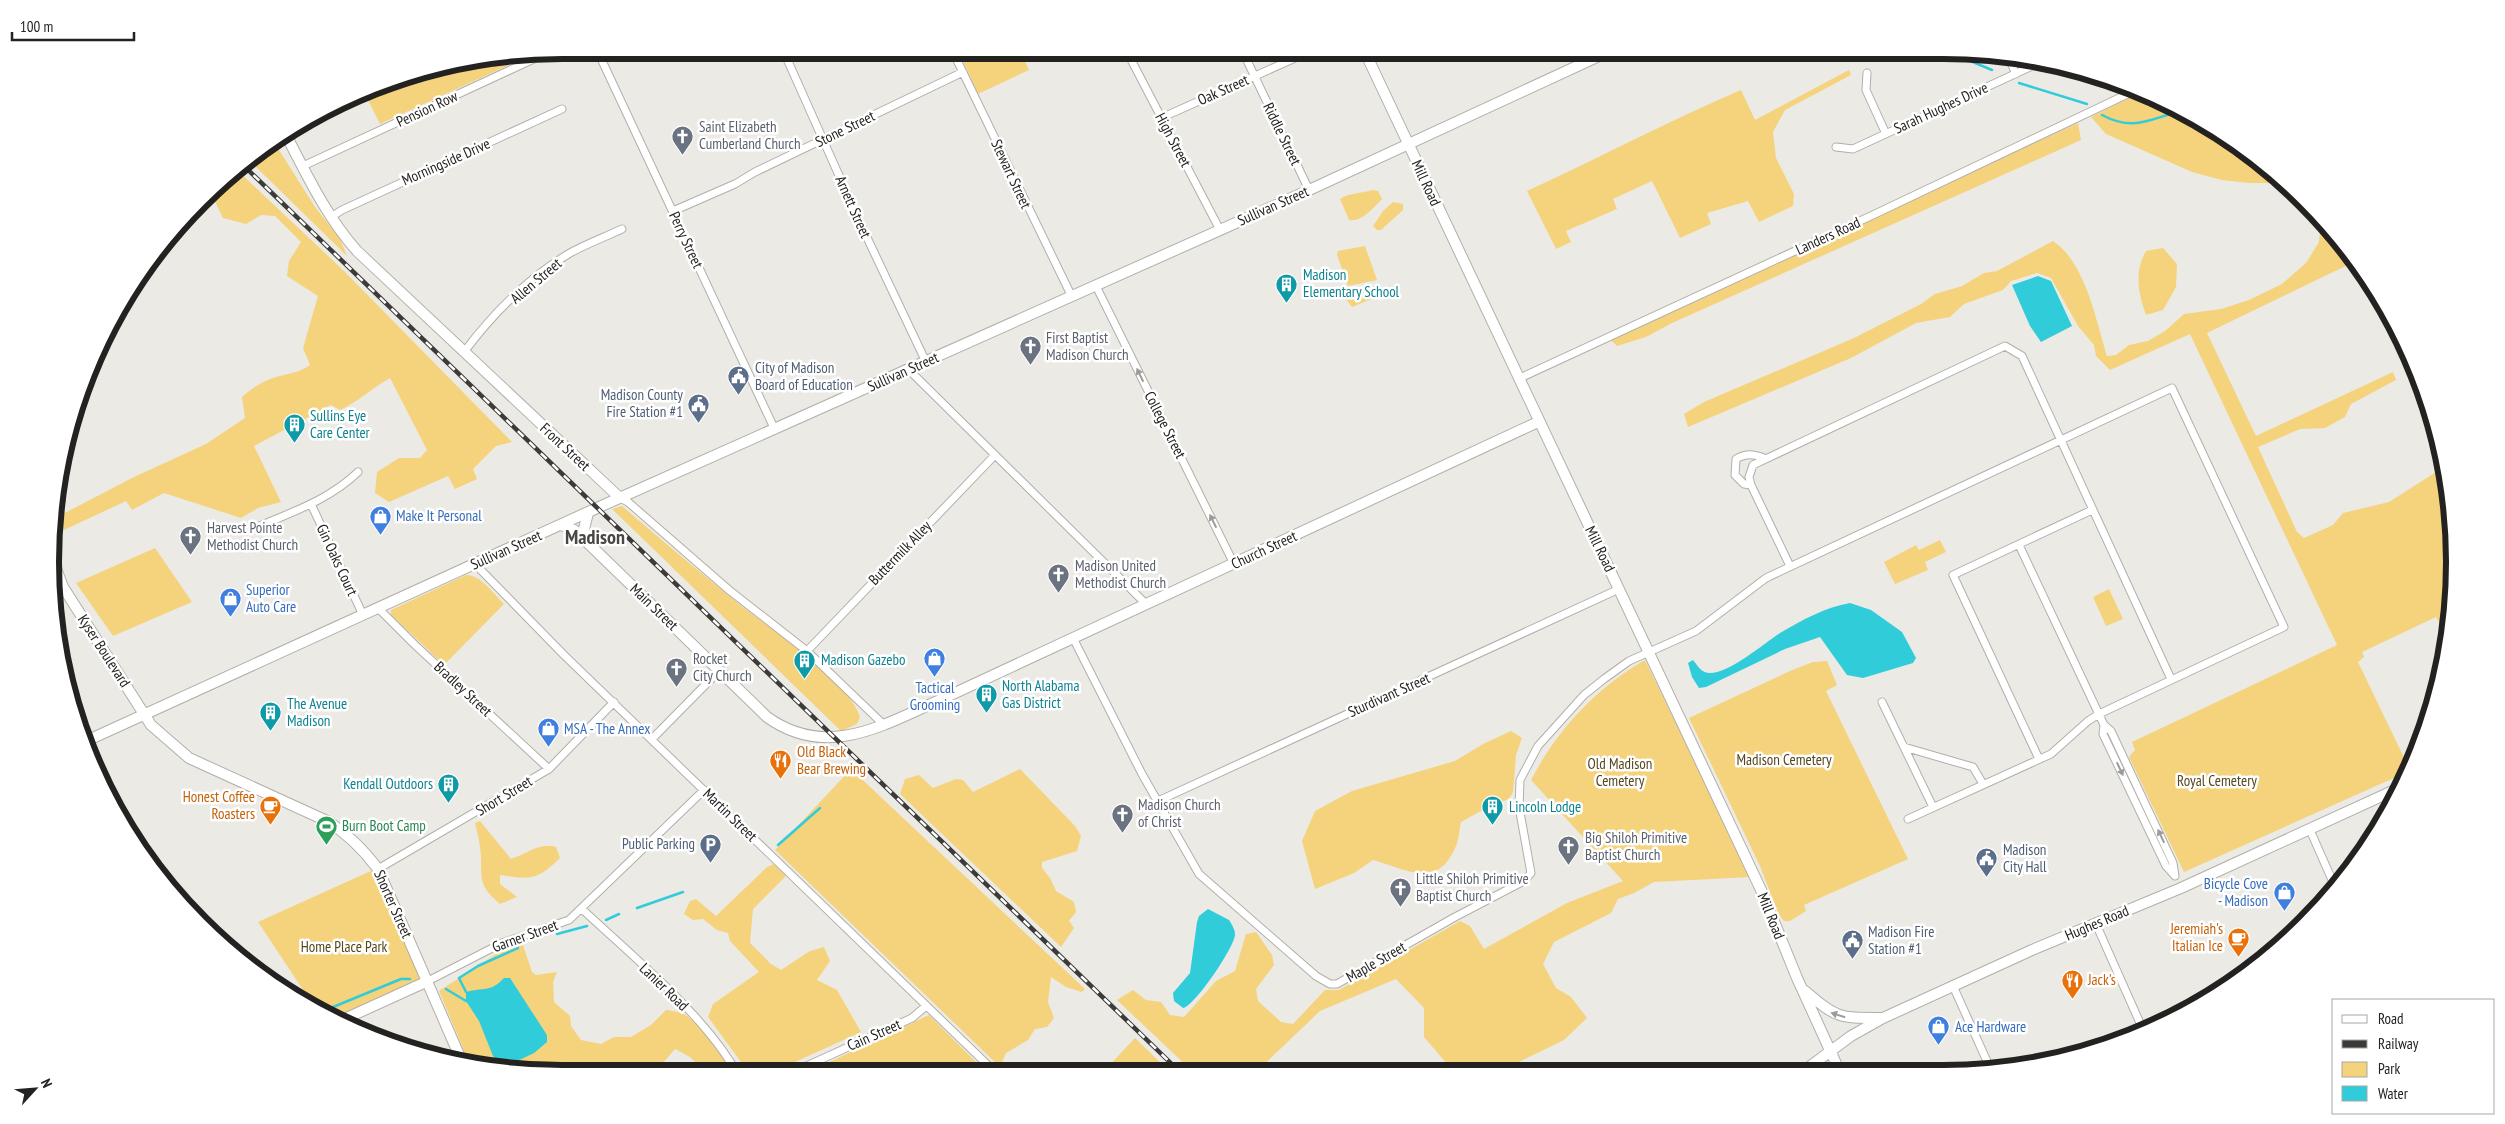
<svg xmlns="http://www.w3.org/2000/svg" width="2505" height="1124" font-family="'PT Sans Narrow',sans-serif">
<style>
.green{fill:#f5d37c}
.water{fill:#30ccda}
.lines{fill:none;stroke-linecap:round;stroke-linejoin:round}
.stream{stroke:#30ccda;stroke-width:2.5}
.street-casing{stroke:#b1afaa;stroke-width:9}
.secondary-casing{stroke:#b1afaa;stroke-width:12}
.street{stroke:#fff;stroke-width:7}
.secondary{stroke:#fff;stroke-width:10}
.rail-casing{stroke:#3c3b39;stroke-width:4.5}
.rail{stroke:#fff;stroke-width:2.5;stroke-dasharray:8;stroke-linecap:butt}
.oneway{fill:#9c9c9b}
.labels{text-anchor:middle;stroke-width:5;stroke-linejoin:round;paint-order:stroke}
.street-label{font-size:15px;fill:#232220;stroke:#fff}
.worship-label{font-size:15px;fill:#5b616d;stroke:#fff;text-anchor:start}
.culture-label{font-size:15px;fill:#0d838f;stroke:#fff;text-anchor:start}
.service-label{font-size:15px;fill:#4e5e75;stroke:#fff;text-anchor:start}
.shop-label{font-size:15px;fill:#366cbe;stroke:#fff;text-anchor:start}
.food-label{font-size:15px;fill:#c56008;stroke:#fff;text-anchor:start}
.park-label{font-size:15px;fill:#55461d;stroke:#fff}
.leisure-label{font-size:15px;fill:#27864d;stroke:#fff;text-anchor:start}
.district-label{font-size:20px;font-weight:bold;fill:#484743;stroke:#fff}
.rim{fill:none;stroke:#232220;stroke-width:6}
</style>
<rect width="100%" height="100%" fill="#eceae5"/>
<path class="green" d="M958 50H1020L1029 70 978 94Z
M537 52 380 124 364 92 397 77 462 60Z
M1849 70 1851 75 1785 110 1773 132 1776 158 1794 194 1793 206 1759 222 1748 201 1707 213 1711 224 1680 238 1652 181 1613 199 1617 209 1566 231 1571 242 1556 249 1527 191C1599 158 1668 121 1741 90L1755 120Z
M2140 92 2199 119 2286 183H2249L2222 180 2192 172 2106 134 2091 117Z
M2078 123 2081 140 1672 323 1646 337 1617 346 1610 339Z
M274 142 315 207 340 239 347 256 249 160Z
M236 169 344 271 512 442 496 446 473 469 477 479 455 489 448 476 389 502 375 493 377 472 399 458H420L427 450 390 378C372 388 358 402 340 410L331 405 254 446 281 502 258 508 241 518 164 493 132 510 126 501 64 530 57 517 134 477 206 444 245 418 242 397C254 386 268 378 284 375 295 372 300 372 310 365L303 348 318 296 287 276 289 261 301 242 275 216 261 215 246 224 223 218 210 191Z
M1372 190 1378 191 1382 199C1374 207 1361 223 1349 220L1340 199C1350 192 1361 194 1372 190Z
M1393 202 1403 204V210L1381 230H1377L1373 226 1383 211Z
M2321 220 2349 251 2356 261 2207 333 2256 436 2393 372 2396 380 2351 404 2345 417 2325 428 2300 429 2258 447 2297 532 2304 538 2333 525 2343 513 2389 502 2444 467 2454 529 2451 629 2449 637 2436 617 2362 652 2364 657 2358 662 2408 766 2405 773 2184 872 2129 757 2135 750 2132 742 2337 645 2190 334 2110 370 2096 356 2094 345 2078 326 2051 278 2037 273 2011 281 2003 290 1964 304 1950 317 1916 323 1851 358 1688 427 1684 414 1704 402 1854 338 1921 304 1935 294 1962 286 1984 273 1997 271 2053 241C2086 263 2096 321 2107 356L2116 355 2129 345 2148 341 2165 331 2184 314 2221 309 2249 300 2282 284 2306 263 2319 242Z
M1365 246 1377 280 1348 286 1337 255 1338 251Z
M2163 248 2177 264 2176 287 2163 310 2146 315C2138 292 2134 272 2146 251Z
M1376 285 1381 295 1352 307 1345 298Z
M622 506C661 540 700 572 739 604 770 629 849 680 860 717L857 724 841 731 612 509Z
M1940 540 1946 552 1925 562 1928 570 1895 584 1884 562 1916 545 1919 550Z
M155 548 192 602 113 636 76 583Z
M466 575C481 575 493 593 504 604L444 665 391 615V610Z
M2109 589 2123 619 2106 626 2093 597Z
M1645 660 1751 877 1654 882 1634 893 1618 899 1611 913 1554 942 1543 964 1556 988 1571 997 1587 1018 1564 1040 1500 1071H1453L1424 1037V1008L1396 979 1320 1011 1256 1072H1193L1117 1000 1133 990 1146 1000 1161 1002 1170 1015 1184 1017 1216 981 1235 971 1246 934 1256 932 1272 955 1274 965 1256 989 1258 1001 1281 1022 1293 1024 1325 990H1339L1460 921 1470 926 1484 949 1567 903 1623 881 1531 780C1557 730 1596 688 1645 660Z
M1827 661 1837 685 1826 691 1908 859 1804 905 1806 911 1790 921H1784L1779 915 1760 866 1689 718 1790 671 1813 662Z
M1511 731 1522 738 1516 755 1513 792 1509 799 1490 806 1461 822C1459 830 1459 841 1455 848 1437 890 1406 869 1373 860L1354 873 1315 889 1302 841 1315 811 1352 791 1455 761 1483 744Z
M851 769 1085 989 1082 992 1066 987 1051 977 1048 1002 1054 1018 1047 1027 1035 1029 1028 1040 1006 1053 1000 1067 775 850Z
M1020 769 1075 826 1081 836 1077 851 1042 862V868L1050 878 1056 891 1074 902 1076 912 1069 921 1074 928 1061 947 900 794 905 779 919 775 933 788 956 779 963 780 973 792Z
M480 821 511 859C525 855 540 842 556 847L560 858C538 880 530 880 500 875V884L517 897 500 904C474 882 484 876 480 847 479 839 477 831 475 823Z
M774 864 786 876 753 909 750 943 771 964 781 970 810 951 824 947 830 961 817 980 837 990 861 1032 771 1073H749L708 1017 713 1004 759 972 730 941 728 933 717 930 703 919 693 920 684 914 690 901 696 899 716 916 767 867Z
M373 870 422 977 423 984 340 1021 317 1011 258 922Z
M522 942 532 972 536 975 557 972 553 982 554 1002 570 1016 571 1026 581 1040 601 1044 614 1037H631L651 1025 666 1010C670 1011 677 1011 682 1013 695 1019 728 1059 730 1073L707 1074 690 1057 675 1049 661 1065 667 1074H562L470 1065 439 991 510 945Z
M929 1015 984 1070 981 1073H806Z
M1135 1038 1170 1072H1103Z"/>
<path class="water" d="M2038 276 2051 281 2072 326 2041 342 2030 326 2012 285Z
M1850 603 1871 610 1902 632 1916 658 1913 663 1863 678 1847 675 1820 637 1785 649 1706 687 1699 688 1692 677 1688 663 1693 660C1698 666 1701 673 1710 673 1730 673 1763 644 1780 633 1802 620 1826 607 1850 603Z
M1208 909 1229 920C1232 925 1235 929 1235 935 1234 948 1194 1007 1183 1008L1174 1001 1173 993 1190 973 1197 922 1199 916Z
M504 978H510L547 1035V1042L534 1053 505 1067 493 1056 479 1021 466 1001V992C483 987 490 993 504 978Z"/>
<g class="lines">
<path class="stream" d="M1944 50 1992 70
M2019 83 2087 104
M2102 115C2134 132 2149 119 2181 111
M778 845 820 808
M637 908 683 892
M606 920 619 914
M557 934 587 926
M446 989 466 1001
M466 992 459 978 478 966 518 948
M321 1012 401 979H410"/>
<defs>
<path id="street" d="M597 50 775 430
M783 50 862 227 926 362
M831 50V51
M952 50 1072 297
M1126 50 1220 230
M1242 50 1309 190
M2008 56 2016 74
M1867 73 1866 90 1886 134
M1161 118 1313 50
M1836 147 1853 149 2045 60
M303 166 551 51
M673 211 735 184 755 172 963 72
M331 217 342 210 562 109
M1096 286 1234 564
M464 352C492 315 529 277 570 253 586 244 605 237 622 229
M909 370 1146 604
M1518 379 1875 214 2136 90
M1751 485 1744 484 1735 475 1736 459C1746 453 1754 454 1764 458
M620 498 628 502 729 590 807 651 883 724
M311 504 363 615
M255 528C292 512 329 500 358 472
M2019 545 2104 725 2111 731 2173 863 2175 876 2166 866 2103 734 2104 725
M475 564 564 655 996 1073
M1790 566 1751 485 1749 477 1753 465 2005 346 2022 356 2171 679
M378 608 415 645 549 769
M1073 638 1142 774 1199 874 1316 976 1330 984H1337L1455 917 1524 881 1531 873 1519 807 1520 780 1538 746 1584 695 1604 679 1629 661 1696 631 1766 578 2172 388 2284 627 2099 714 2088 721 2051 754 1908 819
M807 651 994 456
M1882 702 1933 807
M652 739 719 671
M1904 747 1973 767 1983 784
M2039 759 1953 575 2092 510
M1158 801 1619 589
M2310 830 2336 889
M378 869 549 769 614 702
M582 909C632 956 704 1014 737 1073
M2096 924 2144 1032
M428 981 502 943 569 920 704 790
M1953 986 1991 1070
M791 1073 912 1018 926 1006"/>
<path id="secondary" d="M1364 50 1762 892 1797 978 1839 1070
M285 133C307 175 326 216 357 251L620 498
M561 525 574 530 589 544 767 717C827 760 883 725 942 699L1538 422
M588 541 584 529 588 513
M51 555 63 587 151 725 189 758 327 821C348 834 363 849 378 869L463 1064
M84 742 597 508 1294 197 1612 50
M1805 991C1838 1019 1839 1018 1882 1018
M340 1021 428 981
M1805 1070 1851 1036 1883 1018 2032 950 2181 888 2397 789"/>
</defs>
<use href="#street" class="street-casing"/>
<use href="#secondary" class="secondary-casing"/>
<use href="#street" class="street"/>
<use href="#secondary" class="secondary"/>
<defs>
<path id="rail" d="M242 164 1180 1072"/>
</defs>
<use href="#rail" class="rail-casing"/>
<use href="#rail" class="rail"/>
</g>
<defs><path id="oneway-solid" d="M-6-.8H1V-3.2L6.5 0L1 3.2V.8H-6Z" transform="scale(1.25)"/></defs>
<g class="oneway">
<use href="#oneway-solid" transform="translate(1140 375) rotate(-116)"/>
<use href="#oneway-solid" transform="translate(1213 521) rotate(-116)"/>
<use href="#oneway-solid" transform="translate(2120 769) rotate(65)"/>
<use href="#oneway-solid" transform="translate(2161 836) rotate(-115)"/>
<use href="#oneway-solid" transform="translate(1838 1015) rotate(-162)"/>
</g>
<defs>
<symbol id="church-pin" viewBox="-11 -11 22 30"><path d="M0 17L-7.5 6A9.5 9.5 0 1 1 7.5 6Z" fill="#6b7280" stroke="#fff"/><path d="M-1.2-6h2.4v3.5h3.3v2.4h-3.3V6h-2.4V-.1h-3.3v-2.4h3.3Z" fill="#fff"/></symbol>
<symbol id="building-pin" viewBox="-11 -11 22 30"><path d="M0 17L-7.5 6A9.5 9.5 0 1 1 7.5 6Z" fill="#0f9aa8" stroke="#fff"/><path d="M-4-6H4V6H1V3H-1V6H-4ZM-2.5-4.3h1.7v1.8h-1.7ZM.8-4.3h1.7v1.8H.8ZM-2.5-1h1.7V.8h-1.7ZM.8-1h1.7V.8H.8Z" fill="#fff"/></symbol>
<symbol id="civic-pin" viewBox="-11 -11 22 30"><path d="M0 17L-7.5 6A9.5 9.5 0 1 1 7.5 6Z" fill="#5c6f8a" stroke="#fff"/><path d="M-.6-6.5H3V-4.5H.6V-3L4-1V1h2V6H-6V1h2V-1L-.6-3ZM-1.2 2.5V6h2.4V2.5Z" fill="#fff"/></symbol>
<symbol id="shop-pin" viewBox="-11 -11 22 30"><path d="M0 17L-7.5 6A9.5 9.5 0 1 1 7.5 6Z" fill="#3f7fe0" stroke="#fff"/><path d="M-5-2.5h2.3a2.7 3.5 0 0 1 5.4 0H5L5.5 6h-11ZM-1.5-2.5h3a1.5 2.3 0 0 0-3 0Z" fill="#fff"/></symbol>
<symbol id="restaurant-pin" viewBox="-11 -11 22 30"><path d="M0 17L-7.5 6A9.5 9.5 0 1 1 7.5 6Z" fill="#e8710a" stroke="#fff"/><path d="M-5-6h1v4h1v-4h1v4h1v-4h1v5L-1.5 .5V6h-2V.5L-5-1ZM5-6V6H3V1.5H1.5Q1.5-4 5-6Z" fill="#fff"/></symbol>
<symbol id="cafe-pin" viewBox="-11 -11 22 30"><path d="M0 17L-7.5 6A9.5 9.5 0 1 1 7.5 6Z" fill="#e8710a" stroke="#fff"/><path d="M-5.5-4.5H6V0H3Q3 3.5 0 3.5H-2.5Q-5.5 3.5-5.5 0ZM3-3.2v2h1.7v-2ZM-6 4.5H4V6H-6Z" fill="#fff"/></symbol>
<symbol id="stadium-pin" viewBox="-11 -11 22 30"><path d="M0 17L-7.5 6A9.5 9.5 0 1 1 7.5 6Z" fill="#2e9e5b" stroke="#fff"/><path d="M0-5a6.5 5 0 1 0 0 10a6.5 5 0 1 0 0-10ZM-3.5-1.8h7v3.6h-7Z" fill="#fff"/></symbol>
<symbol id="parking-pin" viewBox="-11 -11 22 30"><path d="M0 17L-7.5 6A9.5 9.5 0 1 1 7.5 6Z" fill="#5c6f8a" stroke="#fff"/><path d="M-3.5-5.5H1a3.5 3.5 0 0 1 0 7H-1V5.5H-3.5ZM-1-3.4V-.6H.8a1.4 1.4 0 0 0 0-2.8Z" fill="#fff"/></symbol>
</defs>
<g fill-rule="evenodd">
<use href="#church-pin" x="670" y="124" width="25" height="34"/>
<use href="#building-pin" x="1274" y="272" width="25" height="34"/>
<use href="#church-pin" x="1018" y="334" width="25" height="34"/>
<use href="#civic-pin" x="726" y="364" width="25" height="34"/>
<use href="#civic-pin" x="686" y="392" width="25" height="34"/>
<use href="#building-pin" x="282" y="412" width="25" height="34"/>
<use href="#shop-pin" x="368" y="504" width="25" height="34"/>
<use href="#church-pin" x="178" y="524" width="25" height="34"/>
<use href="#church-pin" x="1046" y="562" width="25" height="34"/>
<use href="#shop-pin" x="218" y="586" width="25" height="34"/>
<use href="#shop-pin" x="922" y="646" width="25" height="34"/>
<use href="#building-pin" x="792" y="648" width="25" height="34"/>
<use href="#church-pin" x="664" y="656" width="25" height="34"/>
<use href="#building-pin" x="974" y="682" width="25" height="34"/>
<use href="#building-pin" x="258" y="700" width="25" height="34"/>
<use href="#shop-pin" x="536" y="716" width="25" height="34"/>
<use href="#restaurant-pin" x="768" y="748" width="25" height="34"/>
<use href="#building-pin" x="436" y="772" width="25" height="34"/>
<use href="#cafe-pin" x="258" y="794" width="25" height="34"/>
<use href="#building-pin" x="1480" y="794" width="25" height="34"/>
<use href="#church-pin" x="1110" y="802" width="25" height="34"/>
<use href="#stadium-pin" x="314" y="814" width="25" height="34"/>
<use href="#parking-pin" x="698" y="832" width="25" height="34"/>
<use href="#church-pin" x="1556" y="834" width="25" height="34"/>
<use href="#civic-pin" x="1974" y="846" width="25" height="34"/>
<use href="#church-pin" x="1388" y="876" width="25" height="34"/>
<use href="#shop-pin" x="2272" y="880" width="25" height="34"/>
<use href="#cafe-pin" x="2226" y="926" width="25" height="34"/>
<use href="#civic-pin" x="1840" y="928" width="25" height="34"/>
<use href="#restaurant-pin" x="2060" y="968" width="25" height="34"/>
<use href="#shop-pin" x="1926" y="1014" width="25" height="34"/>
</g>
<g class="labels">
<g class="street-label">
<text transform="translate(1223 90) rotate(-24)" y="5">Oak Street</text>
<text transform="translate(1941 108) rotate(-25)" y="5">Sarah Hughes Drive</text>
<text transform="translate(427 109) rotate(-25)" y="5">Pension Row</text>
<text transform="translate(845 129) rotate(-26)" y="5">Stone Street</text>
<text transform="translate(1282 134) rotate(64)" y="5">Riddle Street</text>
<text transform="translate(1173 140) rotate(62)" y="5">High Street</text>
<text transform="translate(446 162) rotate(-24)" y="5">Morningside Drive</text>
<text transform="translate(1011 174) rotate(65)" y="5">Stewart Street</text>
<text transform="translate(1426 183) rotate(65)" y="5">Mill Road</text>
<text transform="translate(1273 206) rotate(-24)" y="5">Sullivan Street</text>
<text transform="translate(853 207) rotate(66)" y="5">Arnett Street</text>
<text transform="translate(1828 236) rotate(-25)" y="5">Landers Road</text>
<text transform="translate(686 240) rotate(65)" y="5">Perry Street</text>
<text transform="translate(536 281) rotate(-40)" y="5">Allen Street</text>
<text transform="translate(903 372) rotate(-24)" y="5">Sullivan Street</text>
<text transform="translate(1165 425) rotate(63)" y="5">College Street</text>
<text transform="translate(565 447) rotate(43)" y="5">Front Street</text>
<text transform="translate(1600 549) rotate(64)" y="5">Mill Road</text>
<text transform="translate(506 550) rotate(-24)" y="5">Sullivan Street</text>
<text transform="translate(1264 550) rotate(-25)" y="5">Church Street</text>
<text transform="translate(900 553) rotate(-46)" y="5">Buttermilk Alley</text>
<text transform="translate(337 560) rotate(65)" y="5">Gin Oaks Court</text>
<text transform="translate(654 607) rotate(44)" y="5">Main Street</text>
<text transform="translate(104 651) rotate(57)" y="5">Kyser Boulevard</text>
<text transform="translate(463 689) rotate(43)" y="5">Bradley Street</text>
<text transform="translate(1389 695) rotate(-24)" y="5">Sturdivant Street</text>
<text transform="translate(504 796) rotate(-31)" y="5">Short Street</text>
<text transform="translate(730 815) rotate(44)" y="5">Martin Street</text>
<text transform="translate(393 904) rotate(66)" y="5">Shorter Street</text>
<text transform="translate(1771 916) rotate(68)" y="5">Mill Road</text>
<text transform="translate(2097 923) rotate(-23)" y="5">Hughes Road</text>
<text transform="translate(525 936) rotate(-20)" y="5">Garner Street</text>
<text transform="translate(1376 962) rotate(-30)" y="5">Maple Street</text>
<text transform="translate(664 987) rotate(44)" y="5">Lanier Road</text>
<text transform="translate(874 1035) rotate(-24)" y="5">Cain Street</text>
</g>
<g class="worship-label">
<text x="699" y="132">Saint Elizabeth<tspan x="699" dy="17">Cumberland Church</tspan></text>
<text x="1046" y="343">First Baptist<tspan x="1046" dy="17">Madison Church</tspan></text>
<text x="207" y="533">Harvest Pointe<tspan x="207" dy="17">Methodist Church</tspan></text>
<text x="1075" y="571">Madison United<tspan x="1075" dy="17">Methodist Church</tspan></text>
<text x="693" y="664">Rocket<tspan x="693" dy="17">City Church</tspan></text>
<text x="1138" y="810">Madison Church<tspan x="1138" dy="17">of Christ</tspan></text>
<text x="1585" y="843">Big Shiloh Primitive<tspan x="1585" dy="17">Baptist Church</tspan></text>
<text x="1416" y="884">Little Shiloh Primitive<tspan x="1416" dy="17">Baptist Church</tspan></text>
</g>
<g class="culture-label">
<text x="1303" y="280">Madison<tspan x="1303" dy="17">Elementary School</tspan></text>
<text x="310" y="421">Sullins Eye<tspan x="310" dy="17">Care Center</tspan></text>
<text x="821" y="665">Madison Gazebo</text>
<text x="1002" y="691">North Alabama<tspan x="1002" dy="17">Gas District</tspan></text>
<text x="287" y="709">The Avenue<tspan x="287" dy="17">Madison</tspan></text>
<text x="433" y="789" text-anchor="end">Kendall Outdoors</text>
<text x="1509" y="812">Lincoln Lodge</text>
</g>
<g class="service-label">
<text x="755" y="373">City of Madison<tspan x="755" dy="17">Board of Education</tspan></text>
<text x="683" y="400" text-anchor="end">Madison County<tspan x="683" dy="17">Fire Station #1</tspan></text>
<text x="695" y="849" text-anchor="end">Public Parking</text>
<text x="2003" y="855">Madison<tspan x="2003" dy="17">City Hall</tspan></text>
<text x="1868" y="937">Madison Fire<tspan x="1868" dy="17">Station #1</tspan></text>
</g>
<g class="shop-label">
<text x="396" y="521">Make It Personal</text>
<text x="246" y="595">Superior<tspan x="246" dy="17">Auto Care</tspan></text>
<text x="935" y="693" text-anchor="middle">Tactical<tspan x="935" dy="17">Grooming</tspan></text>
<text x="564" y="734">MSA - The Annex</text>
<text x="2268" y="889" text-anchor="end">Bicycle Cove<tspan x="2268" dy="17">- Madison</tspan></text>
<text x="1955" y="1032">Ace Hardware</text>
</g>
<g class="food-label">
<text x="797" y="757">Old Black<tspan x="797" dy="17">Bear Brewing</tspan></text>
<text x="255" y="802" text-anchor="end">Honest Coffee<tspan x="255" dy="17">Roasters</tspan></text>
<text x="2223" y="934" text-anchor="end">Jeremiah's<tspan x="2223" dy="17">Italian Ice</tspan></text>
<text x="2088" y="985">Jack's</text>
</g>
<g class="park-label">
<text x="1784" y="765">Madison Cemetery</text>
<text x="1620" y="769">Old Madison<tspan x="1620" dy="17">Cemetery</tspan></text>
<text x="2217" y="786">Royal Cemetery</text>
<text x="344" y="952">Home Place Park</text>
</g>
<g class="leisure-label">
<text x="342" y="831">Burn Boot Camp</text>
</g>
<g class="district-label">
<text x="595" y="544">Madison</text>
</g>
</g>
<path d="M0 0H2505V1124H0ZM562 59H1943A503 503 0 0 1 2446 562V562A503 503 0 0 1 1943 1065H562A503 503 0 0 1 59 562V562A503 503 0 0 1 562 59Z" fill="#fff" fill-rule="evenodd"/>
<path class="rim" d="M562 59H1943A503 503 0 0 1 2446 562V562A503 503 0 0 1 1943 1065H562A503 503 0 0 1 59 562V562A503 503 0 0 1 562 59Z"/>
<rect x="2332" y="999" width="162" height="115" fill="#ffffff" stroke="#a7a7a6"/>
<rect x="2342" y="1015" width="25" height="8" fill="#ffffff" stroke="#a7a7a6"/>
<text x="2378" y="1024" font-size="15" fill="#232220">Road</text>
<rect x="2342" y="1040" width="25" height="8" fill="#3c3b39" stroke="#a7a7a6"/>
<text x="2378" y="1049" font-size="15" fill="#232220">Railway</text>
<rect x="2342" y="1062" width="25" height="15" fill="#f5d37c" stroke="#a7a7a6"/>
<text x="2378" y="1074" font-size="15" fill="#232220">Park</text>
<rect x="2342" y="1086" width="25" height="15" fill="#30ccda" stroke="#a7a7a6"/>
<text x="2378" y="1099" font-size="15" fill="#232220">Water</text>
<g transform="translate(35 1089) rotate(64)" stroke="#ffffff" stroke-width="4" paint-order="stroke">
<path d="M0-4L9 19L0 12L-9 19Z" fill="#232220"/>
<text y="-8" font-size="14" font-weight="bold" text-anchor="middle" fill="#232220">N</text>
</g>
<path d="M12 32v8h122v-8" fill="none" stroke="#232220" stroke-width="2.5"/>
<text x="20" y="32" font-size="15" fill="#232220" stroke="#ffffff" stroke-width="4" paint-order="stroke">100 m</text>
</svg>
